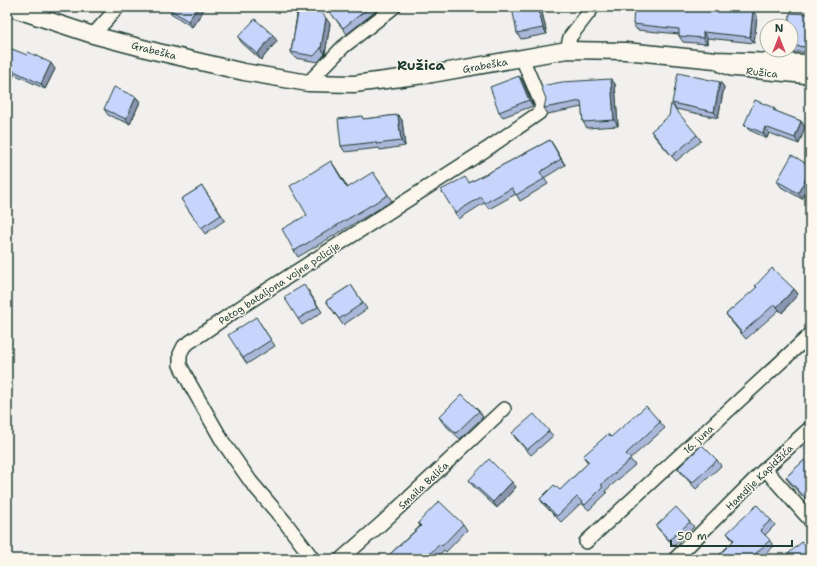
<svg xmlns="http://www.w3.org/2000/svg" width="817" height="566" font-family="'Shantell Sans',sans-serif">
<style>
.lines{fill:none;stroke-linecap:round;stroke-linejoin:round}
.minor-casing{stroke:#1f3d34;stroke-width:16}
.tertiary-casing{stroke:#1f3d34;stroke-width:19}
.minor{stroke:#fbf7ec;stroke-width:13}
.tertiary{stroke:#fbf7ec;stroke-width:16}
.wall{fill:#abb7d9;stroke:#1f3d34}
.shaded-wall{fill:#8b95b0;stroke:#1f3d34}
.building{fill:#c7d5fc;stroke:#1f3d34}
.labels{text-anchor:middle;stroke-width:3;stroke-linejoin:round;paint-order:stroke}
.street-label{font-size:10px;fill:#1f3d34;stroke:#fbf7ec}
.district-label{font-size:14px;font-weight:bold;fill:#1f3d34;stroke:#fbf7ec}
</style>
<rect width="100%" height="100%" fill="#f1f0ef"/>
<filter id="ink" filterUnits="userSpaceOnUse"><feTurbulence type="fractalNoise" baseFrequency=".025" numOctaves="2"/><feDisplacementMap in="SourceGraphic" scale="8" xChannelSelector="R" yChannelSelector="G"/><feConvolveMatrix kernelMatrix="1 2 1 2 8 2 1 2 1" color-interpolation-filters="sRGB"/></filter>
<g filter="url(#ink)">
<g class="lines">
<defs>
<path id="minor" d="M93 35 118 7
M567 50 570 37 593 7
M716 60 721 65 731 69 810 77
M308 83 343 47 394 7
M765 469 810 520
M586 542 810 335
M313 559 285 522 251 482 223 442 191 386 180 365V354L184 346 244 305 487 149 539 113 542 107 541 103 522 58
M341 559 381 524 504 409
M675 559 765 469 810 428"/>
<path id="tertiary" d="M8 7 93 35 158 52 244 72 308 83 354 84 432 74 567 50 625 51 716 60 810 63"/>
</defs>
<use href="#minor" class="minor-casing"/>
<use href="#tertiary" class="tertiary-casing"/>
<use href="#minor" class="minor"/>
<use href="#tertiary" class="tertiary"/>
</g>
<path class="wall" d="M169 7H206L192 27 172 14 168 8Z
M291 7H317L330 24 325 54 318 62 295 58 291 52 297 15Z
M334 7H381L347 34 333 16Z
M516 7H541V8L547 34 521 39 517 33Z
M810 14V52H793L791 49V26Z
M757 16 754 43 707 38V44L683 42 679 36V34L637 30 633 24Z
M238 37 277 41 261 60 242 43Z
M7 47 55 69 45 89 14 74 13 78 7 76Z
M519 76 523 81 533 106 503 117 499 112Z
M611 79 615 84 618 126 587 128 583 122 582 107 548 114 544 108Z
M720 82 724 87 718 118 676 109 672 103Z
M136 97 140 102 130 124 108 115 104 109Z
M774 108 777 112 801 121 805 127 799 144 769 133 767 138 749 130 744 125Z
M398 115 402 120 405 146 380 150 379 148 345 152 341 146 364 119Z
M651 131 697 135 701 141 676 161 655 137Z
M550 140 565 165 544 178 548 184 520 201 516 194 489 209 484 203 459 219 455 213 469 183Z
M810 166V184L802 199 781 187 777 181Z
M335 167 348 188 377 178 392 201 298 257 294 251 307 215Z
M202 186 225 220 205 234 181 199Z
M351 285 367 309 343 325 326 301Z
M755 286 794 289 798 294 782 313 779 310 746 339 730 320 726 314 757 288Z
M308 290 322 312 302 325 298 319Z
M260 323 275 346 247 364 243 358Z
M479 411 483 417 460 439 443 423 439 417Z
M660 422 665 428 630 459 635 465 605 491 607 493 589 510 581 503 561 522 544 505 540 499 560 490 588 463 583 456 611 437Z
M549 431 553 436 531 455 516 439 512 433Z
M810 455V504L790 483 786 477Z
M717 460 721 466 696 489 682 474 678 468Z
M469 480 512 482 516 487 497 508 473 486Z
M771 520 775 525 765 535 774 546 760 559H715L733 541 727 533Z
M690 522 694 527 674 546 660 531 656 526Z
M418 523 463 524 467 530 446 552 444 550 434 559H391L389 555 420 526Z"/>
<path class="shaded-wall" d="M198 7H206L192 27 188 21Z
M298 7H299V16L295 11Z
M538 7H541V8L547 34 543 28Z
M753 11 757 16 754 43 750 37Z
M326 18 330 24 325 54 321 48Z
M703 32 707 38V44L703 38Z
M273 35 277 41 261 60 257 54Z
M51 63 55 69 45 89 41 84Z
M10 69 14 74 13 78 9 72Z
M519 76 523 81 533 106 529 100Z
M611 79 615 84 618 126 614 120Z
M720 82 724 87 718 118 714 112Z
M136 97 140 102 130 124 126 119Z
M398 115 402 120 405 146 401 141Z
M801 121 805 127 799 144 795 138Z
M765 127 769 133 767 138 763 133Z
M550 140 554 146 565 165 561 159Z
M331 161 335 167 351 194 347 188Z
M810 171V184L802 199 798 193Z
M794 289 798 294 782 313 777 307Z
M512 482 516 487 497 508 493 502Z"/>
<path class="building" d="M169 7H198L188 21 168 8Z
M292 7H298L295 11Z
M299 7H317L326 18 321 48 314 56 291 52Z
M334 7H370L343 28 329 11Z
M516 7H538L543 28 517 33 512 8Z
M634 7H719L753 11 750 37 703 32V38L679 36V29L633 24Z
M790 13 810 14V47L791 46V26H789Z
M255 19 273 35 257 54 238 37Z
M7 47 27 55 28 52 51 63 41 84 10 69 9 72H7Z
M678 73 720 82 714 112 672 103Z
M519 76 529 100 499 112 490 87Z
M611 79 614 120 583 122 581 101 544 108 546 99 541 86 562 82Z
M114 87 136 97 126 119 104 109Z
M755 100 774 108 773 110 801 121 795 138 765 127 763 133 744 125Z
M671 104 697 135 672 156 651 131 669 116Z
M398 115 401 141 376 144V142L341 146 338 119 362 116 363 119Z
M550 140 561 159 540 172 544 179 516 195 512 188 485 203 481 197 455 213 441 190 465 177 469 183Z
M792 155 810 166V171L798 193 777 181Z
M331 161 347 188 373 172 388 195 294 251 282 229 307 215 290 186Z
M202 186 221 215 201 228 181 199Z
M772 268 794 289 777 307 775 304 742 333 726 314 757 287 755 286Z
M304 285 318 307 298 319 284 297Z
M351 285 363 303 339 319 326 301Z
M256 317 271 340 243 358 228 335Z
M462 394 479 411 456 433 439 417Z
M646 406 660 422 626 454 631 459 601 485 603 487 585 505 577 497 557 516 540 499 554 485 560 490 589 462 583 456 608 434 611 437Z
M534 414 549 431 527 450 512 433Z
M702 445 717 460 692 483 678 468Z
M810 455V503L786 477Z
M489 459 512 482 493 502 469 480Z
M439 501 463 524 442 546 440 544 424 559H392L389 555 421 526 418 523Z
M757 505 771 520 760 530 770 540 751 558 749 556 747 559H715L734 540 727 533Z
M676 507 690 522 669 540 656 526Z
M802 542 810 552V559H782Z
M638 554 642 559H632Z"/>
</g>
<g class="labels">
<g class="street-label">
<text transform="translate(154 50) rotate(14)" y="4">Grabeška</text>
<text transform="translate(485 65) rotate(-10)" y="4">Grabeška</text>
<text transform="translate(762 72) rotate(6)" y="4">Ružica</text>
<text transform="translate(279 283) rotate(-33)" y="4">Petog bataljona vojne policije</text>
<text transform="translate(698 439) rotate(-43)" y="4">16. juna</text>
<text transform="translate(759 477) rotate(-44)" y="4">Hamdije Kapidžića</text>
<text transform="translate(423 485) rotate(-43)" y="4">Smaila Balića</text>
</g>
<g class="district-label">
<text x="421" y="70">Ružica</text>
</g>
</g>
<rect width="817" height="566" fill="none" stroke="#fbf7ec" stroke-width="24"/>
<rect x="12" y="12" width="793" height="542" fill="none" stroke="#1f3d34" stroke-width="1.5" filter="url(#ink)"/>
<g transform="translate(779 38)"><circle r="19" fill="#fbf7ec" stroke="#a3ada2"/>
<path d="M0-3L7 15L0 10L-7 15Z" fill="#d1495b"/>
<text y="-6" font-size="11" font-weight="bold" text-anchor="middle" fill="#1f3d34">N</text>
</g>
<path d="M671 540v6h121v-6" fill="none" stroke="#1f3d34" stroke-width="2"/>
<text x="677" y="540" font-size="12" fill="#1f3d34" stroke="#fbf7ec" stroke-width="3" paint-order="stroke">50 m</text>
</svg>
